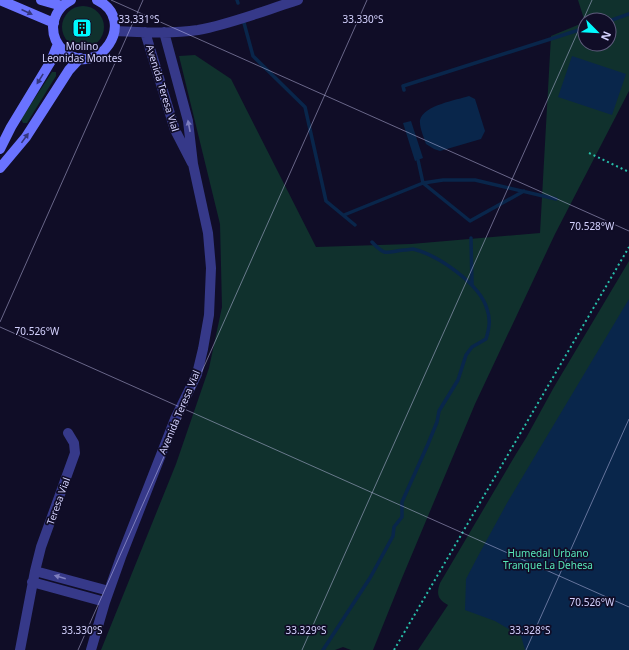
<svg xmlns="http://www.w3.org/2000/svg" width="629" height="650" font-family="'Noto Sans',sans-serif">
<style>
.green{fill:#10312d;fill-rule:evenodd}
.water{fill:#09264b}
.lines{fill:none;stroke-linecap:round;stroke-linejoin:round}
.stream{stroke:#09264b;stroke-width:3.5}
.building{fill:#1e1849;filter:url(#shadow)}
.path{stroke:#27bfaa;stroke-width:2;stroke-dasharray:2 3;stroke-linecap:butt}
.street{stroke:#363989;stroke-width:10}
.secondary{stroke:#6a73ff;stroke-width:10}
.oneway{fill:#34367d}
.oneway2{fill:#7e7ebe}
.ticks{fill:none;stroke:#d5d3ff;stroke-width:1;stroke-opacity:0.45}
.labels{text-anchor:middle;stroke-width:3.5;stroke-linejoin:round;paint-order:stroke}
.poi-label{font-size:10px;fill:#d5d3ff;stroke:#100d27}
.street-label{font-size:10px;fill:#d5d3ff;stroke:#100d27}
.park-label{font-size:10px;fill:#57e7b7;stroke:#100d27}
.ticks-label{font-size:10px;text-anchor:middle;fill:#d5d3ff;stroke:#100d27;stroke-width:3.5;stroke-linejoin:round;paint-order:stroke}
</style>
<defs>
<filter id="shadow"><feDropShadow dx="3.5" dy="-3.5" stdDeviation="0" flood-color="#0009"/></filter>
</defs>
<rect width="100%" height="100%" fill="#100d27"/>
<path class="green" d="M578 0H629V91L555 234 475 404 402 578 373 650H351L343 647 335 650H101L176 464 209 368 222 307 220 224 179 56 195 55 231 79 316 247 411 244 540 233 551 36 585 22ZM585 20H609V44H585Z
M62 27a21 21 0 1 1 42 0a21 21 0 1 1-42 0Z
M52 72H56V76L27 123H23L21 119Z
M629 261V650H418L448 605C438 600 436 594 440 583L516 454 526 438 554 387Z"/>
<path class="water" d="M572 56 626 74 612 115 558 97Z
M469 96 475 99 485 131 481 139 440 151 434 149 426 144C424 138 419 126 420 120 424 105 457 100 469 96Z
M411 121 423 158 415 161 403 123Z
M629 299V650H525L521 636 495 621 465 610 466 579 477 558 507 503Z"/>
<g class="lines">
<path class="stream" d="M237 0 238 3
M609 21 629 14
M244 23 253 56 305 107 326 201 355 225
M404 90 403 86 585 28
M418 160 423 183 470 221 524 191
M344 215 423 183 443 180H475L556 199
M471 238 472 285
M323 650 370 578 393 536 394 527 402 517V502L428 444 437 422 439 411 458 380 466 355 472 347 486 339C489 329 491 320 487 309 480 284 438 255 413 249 411 249 407 250 404 250 386 252 386 257 372 242"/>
</g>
<path class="building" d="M77 28a5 5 0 1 1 10 0a5 5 0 1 1-10 0Z"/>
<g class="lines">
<path class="path" d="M589 153 629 172
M394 650 629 247"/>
<path class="street" d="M115 31C142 32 170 34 198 30 231 24 266 10 298 0
M145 32 175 130 192 163
M35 571 109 591
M32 582 105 602
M20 650 35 571 41 547 75 453 74 443 68 433
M91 650 105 602 121 557 175 419 197 374 203 349 209 315 211 268 208 233 193 164 188 121 164 32"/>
<path class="secondary" d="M0 0 54 23
M41 0 62 6
M71 0C61 5 54 15 53 27 53 36 57 45 64 51 98 81 139 20 97 0
M0 149 11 127 51 61 58 44
M0 168 26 137 69 70 80 58"/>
</g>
<defs><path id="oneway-solid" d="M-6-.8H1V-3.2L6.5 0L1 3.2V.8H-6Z"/></defs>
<g class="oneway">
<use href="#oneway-solid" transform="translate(27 12) rotate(24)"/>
<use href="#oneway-solid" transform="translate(40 79) rotate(122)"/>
<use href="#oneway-solid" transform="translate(25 138) rotate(-54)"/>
</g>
<g class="oneway2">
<use href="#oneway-solid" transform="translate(189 126) rotate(-101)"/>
<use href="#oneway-solid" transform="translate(60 577) rotate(-164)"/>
</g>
<path class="ticks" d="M111 0 629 231M0 322 143 0M0 327 629 607M78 650 367 0M302 650 592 0M526 650 629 419"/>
<defs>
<symbol id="building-square" viewBox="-11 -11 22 22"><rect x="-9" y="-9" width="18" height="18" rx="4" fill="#00fafe" stroke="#100d27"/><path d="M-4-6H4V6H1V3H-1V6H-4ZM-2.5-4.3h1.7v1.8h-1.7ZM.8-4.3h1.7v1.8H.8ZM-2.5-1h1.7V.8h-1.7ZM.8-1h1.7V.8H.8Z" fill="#111"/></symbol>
</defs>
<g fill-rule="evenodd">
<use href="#building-square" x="71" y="17" width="22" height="22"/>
</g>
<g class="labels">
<g class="poi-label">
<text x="82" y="50">Molino<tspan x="82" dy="12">Leonidas Montes</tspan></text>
</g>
<g class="street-label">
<text transform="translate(163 88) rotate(73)" y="4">Avenida Teresa Vial</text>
<text transform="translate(179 412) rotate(-67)" y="4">Avenida Teresa Vial</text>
<text transform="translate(58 501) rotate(-70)" y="4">Teresa Vial</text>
</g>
<g class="park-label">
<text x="548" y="557">Humedal Urbano<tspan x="548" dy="12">Tranque La Dehesa</tspan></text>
</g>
</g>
<g class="ticks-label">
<text x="363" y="23">33.330°S</text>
<text x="139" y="23">33.331°S</text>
<text x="592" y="230">70.528°W</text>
<text x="37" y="335">70.526°W</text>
<text x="592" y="606">70.526°W</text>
<text x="82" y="634">33.330°S</text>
<text x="306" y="634">33.329°S</text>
<text x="530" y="634">33.328°S</text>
</g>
<g transform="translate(597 32) rotate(114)"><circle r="19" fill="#100d27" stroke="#5f5c7d"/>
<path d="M0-3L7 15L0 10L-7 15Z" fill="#00fafe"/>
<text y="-6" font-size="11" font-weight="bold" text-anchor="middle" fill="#d5d3ff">N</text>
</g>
</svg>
